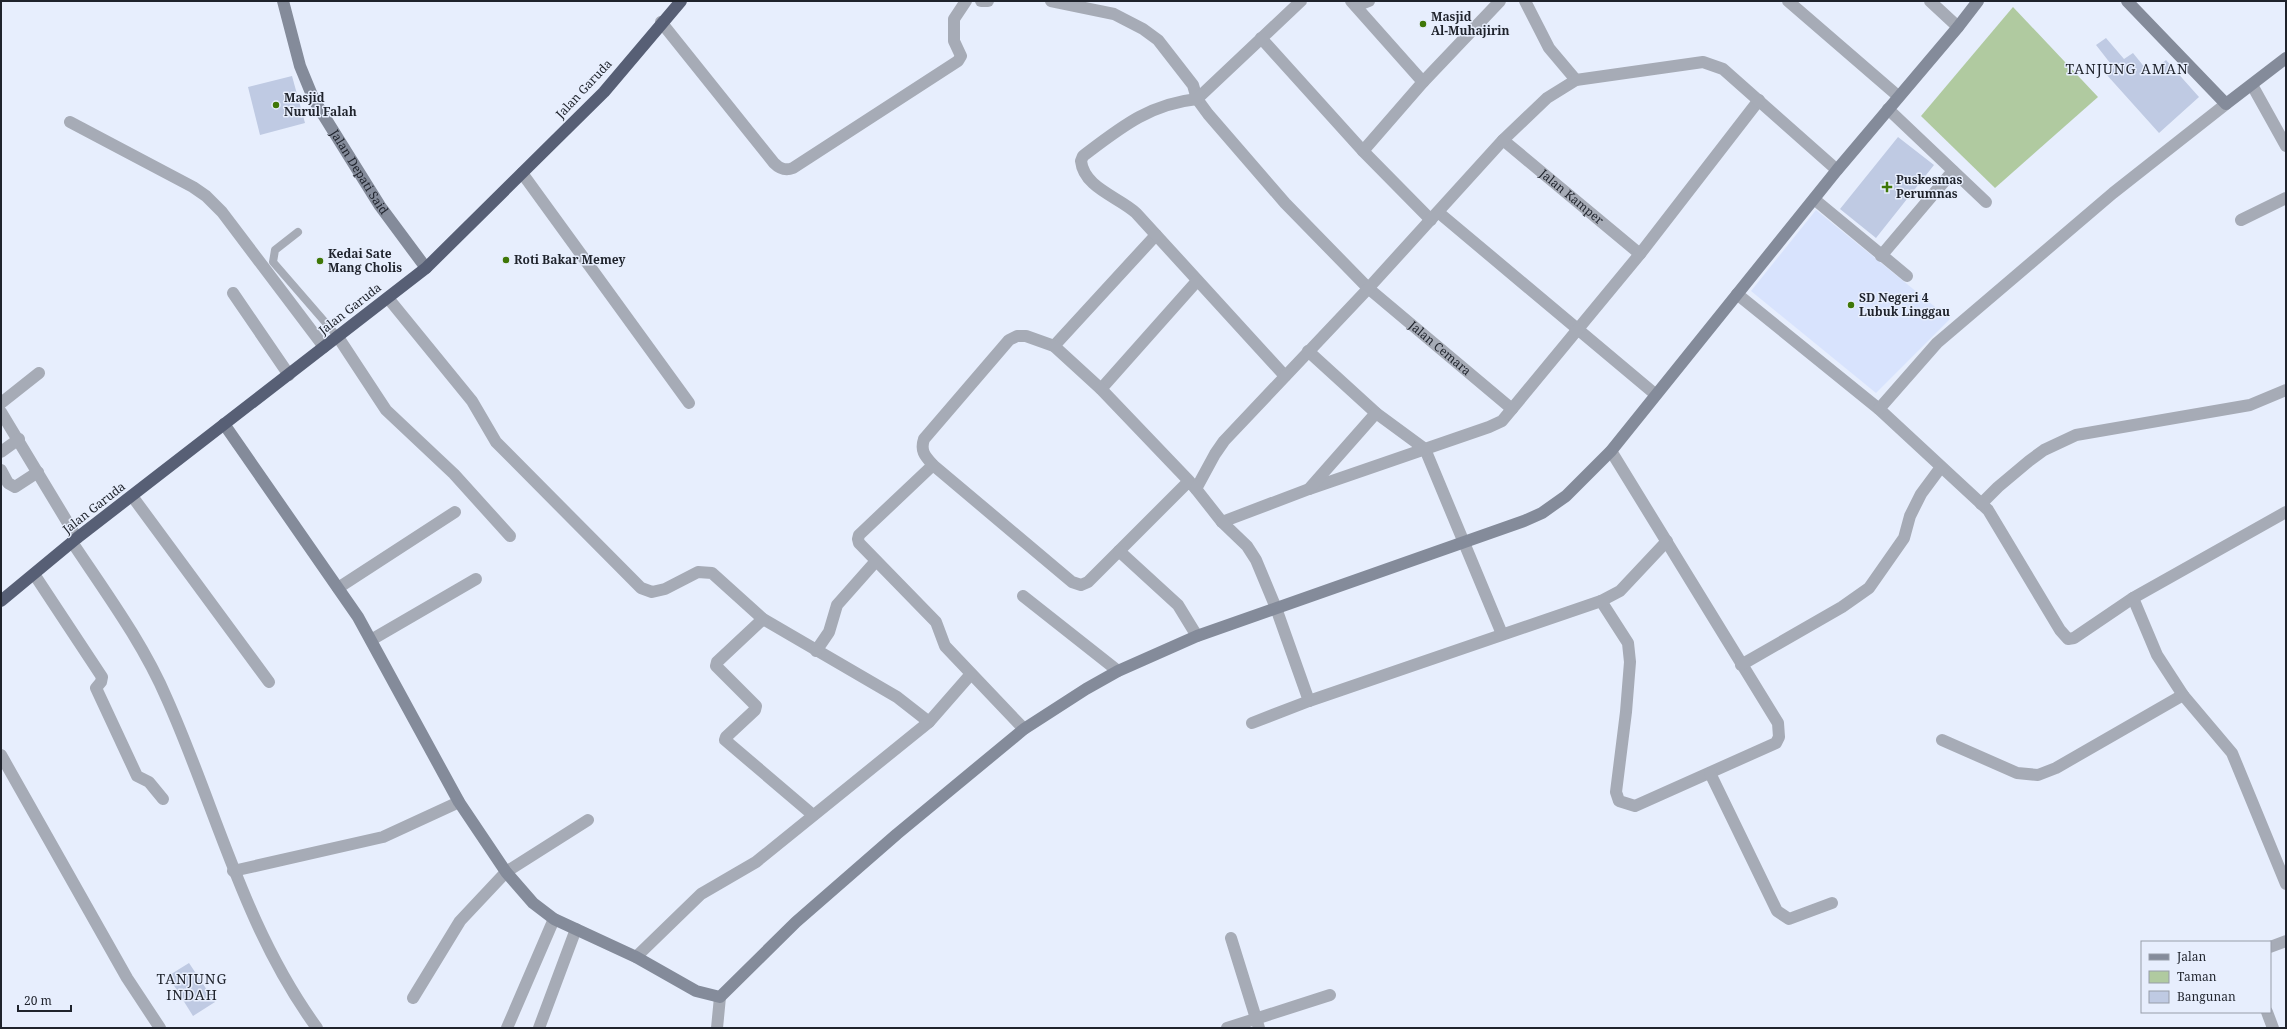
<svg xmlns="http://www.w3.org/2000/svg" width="2287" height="1029" font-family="'Noto Serif',serif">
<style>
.built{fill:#d8e3fd}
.green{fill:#b0caa0}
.building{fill:#bfcae3}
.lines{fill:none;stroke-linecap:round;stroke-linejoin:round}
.lane{stroke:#a6abb6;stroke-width:8}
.street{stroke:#a6abb6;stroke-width:12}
.secondary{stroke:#848b9a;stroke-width:12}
.highway{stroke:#575f75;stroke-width:12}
.poi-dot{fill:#3f7707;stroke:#e7eefd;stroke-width:1.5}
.labels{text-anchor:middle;stroke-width:3;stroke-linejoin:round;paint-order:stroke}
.poi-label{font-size:12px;font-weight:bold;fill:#1f232c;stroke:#e7eefd;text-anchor:start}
.street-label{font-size:12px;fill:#1f232c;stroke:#e7eefd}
.quarter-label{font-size:14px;letter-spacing:1px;fill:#1f232c;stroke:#e7eefd}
</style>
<rect width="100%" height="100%" fill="#e7eefd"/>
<path class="built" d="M1816 210 1950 319 1876 393 1751 291Z"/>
<path class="green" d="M2013 7 2098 97 1995 188 1921 116Z"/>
<path class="building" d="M2106 38 2124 59 2133 53 2150 74 2166 60 2199 97 2159 133 2106 74 2114 68 2096 45Z
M292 76 305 123 260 135 248 87Z
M1898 137 1934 165 1876 238 1840 209Z
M189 963 215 1002 193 1016 168 976Z"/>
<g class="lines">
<path class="lane" d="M298 232 275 250 273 262 338 337"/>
<g class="street">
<path d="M981 1H988"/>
<path id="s1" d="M1051 1 1114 14 1143 29 1158 40 1193 85 1197 99 1208 114 1285 203 1368 288 1512 409"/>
<path d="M1351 1 1423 82"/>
<path d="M1525 1 1549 48 1576 80"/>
<path d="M1788 1 1898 96"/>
<path d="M1930 1 1958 27"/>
<path d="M1356 6 1369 1"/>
<path d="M661 22 774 163C780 169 785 171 793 168L958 61 961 56 954 41V19L966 1"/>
<path d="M1261 38 1363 151 1431 220"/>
<path d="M2252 85 2286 146"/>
<path d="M1888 109 1986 202"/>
<path d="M70 122 193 187 206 196 222 212 324 347"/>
<path id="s2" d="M1503 140 1640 254"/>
<path d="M1363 151 1423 82 1500 1"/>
<path d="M522 173 689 403"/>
<path d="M1814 199 1907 276"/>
<path d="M1438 212 1655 394"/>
<path d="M2241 220 2286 198"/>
<path d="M1881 256 1953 171"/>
<path d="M233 293 289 375"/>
<path d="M1737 294 1879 409 1988 510 2060 630 2068 639 2074 638 2133 598 2286 512"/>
<path d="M388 298 472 401 496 442 641 588 652 592 665 589 698 572 712 573 763 619 897 697 929 722"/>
<path d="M338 337 386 410 454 474 510 536"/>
<path d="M1054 346 1156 235"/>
<path d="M1308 351 1376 413 1425 449 1502 634"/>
<path d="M1285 376 1136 213C1119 197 1084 188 1081 161L1083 156C1120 128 1149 104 1197 99L1301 1"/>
<path d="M1101 389 1197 281"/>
<path d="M1 403 39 373"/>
<path d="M1879 409 1937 343 2113 193 2226 104"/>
<path d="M1 412 77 538"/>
<path d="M1 452 19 439"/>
<path d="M933 465 859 535 858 539 859 543 936 622 945 646 1024 729"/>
<path d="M1 470 8 483 15 487 38 472"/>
<path d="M1189 481 1088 582 1081 585 1072 582 933 465C925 456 920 451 924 439L1009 340 1017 336H1026L1054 346 1101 389 1189 481 1196 489"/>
<path d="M1309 489 1489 427 1502 421 1640 254 1759 100"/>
<path d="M132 496 269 682"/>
<path d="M1981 504 1998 487 2029 461 2044 450 2076 435 2250 405 2286 390"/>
<path d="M1222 522 1309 489 1376 413"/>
<path d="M72 542C106 593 143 643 167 699 217 811 244 928 317 1028"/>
<path d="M1119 551 1178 605 1197 636"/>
<path d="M34 574 102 677 101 682 96 688 137 776 149 782 163 799"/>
<path d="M338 588 455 512"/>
<path d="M1023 596 1118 671"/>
<path d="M2133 598 2157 655 2183 695 2232 753 2286 884"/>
<path d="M1601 601 1628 643 1630 662 1626 712 1616 792 1619 801 1635 806 1776 743 1779 737 1778 723 1611 451"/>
<path d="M763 619 717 662 716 666 756 706 755 710 726 737 725 740 813 815"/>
<path d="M371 640 476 579"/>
<path d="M816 651 829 632 837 605 876 561"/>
<path d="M1741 665 1842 607 1869 588 1904 538 1910 516 1921 494 1941 467"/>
<path d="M1309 701 1276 608 1256 560 1247 546 1222 522 1196 489 1215 454 1224 441 1364 293 1503 140 1547 98 1576 80 1703 62 1723 69 1837 170"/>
<path d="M1252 723 1309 701 1601 601 1620 591 1667 541"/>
<path d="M1942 740 2017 773 2038 775 2056 768 2183 695"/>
<path d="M1 755 127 978 160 1028"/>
<path d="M1710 773 1777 911 1789 919 1832 903"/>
<path d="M233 871 383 837 459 802"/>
<path d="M1231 938 1259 1028"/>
<path d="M2270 947 2286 941"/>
<path d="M636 957 701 894 756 862 929 722 971 674"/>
<path d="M413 998 460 921 506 872 588 820"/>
<path d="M2267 1012 2273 1028"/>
<path d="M507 1028 554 919"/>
<path d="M539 1028 576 929"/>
<path d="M717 1028 720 997"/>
<path d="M1227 1028 1330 995"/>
</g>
<g class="secondary">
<path id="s3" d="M283 1 300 66 314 100 380 206 426 268"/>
<path d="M2127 1 2226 104 2286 58"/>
<path d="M224 424 358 617 459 802 506 872 533 903 554 919 636 957 696 991 720 997 796 922 897 834 1024 729 1086 689 1118 671 1197 636 1524 521 1542 513 1566 496 1611 451 1837 170 1958 27 1978 1"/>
</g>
<path class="highway" d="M1 601 77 538 426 268 604 92 681 1"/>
</g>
<g class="poi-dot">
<circle cx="1423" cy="24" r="4"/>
<circle cx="276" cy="105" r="4"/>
<path d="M1885 181h4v4h4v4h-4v4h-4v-4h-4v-4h4z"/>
<circle cx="506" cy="260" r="4"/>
<circle cx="320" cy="261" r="4"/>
<circle cx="1851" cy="305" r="4"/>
</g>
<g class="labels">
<g class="poi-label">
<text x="1431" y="21">Masjid<tspan x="1431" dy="14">Al-Muhajirin</tspan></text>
<text x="284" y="102">Masjid<tspan x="284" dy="14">Nurul Falah</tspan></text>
<text x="1896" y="184">Puskesmas<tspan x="1896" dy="14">Perumnas</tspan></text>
<text x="328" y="258">Kedai Sate<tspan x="328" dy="14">Mang Cholis</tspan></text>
<text x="514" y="264">Roti Bakar Memey</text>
<text x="1859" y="302">SD Negeri 4<tspan x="1859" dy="14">Lubuk Linggau</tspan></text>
</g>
<g class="street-label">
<text transform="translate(584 89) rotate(-47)" y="4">Jalan Garuda</text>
<text dy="4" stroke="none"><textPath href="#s3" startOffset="189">Jalan Depati Said</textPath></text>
<text dy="4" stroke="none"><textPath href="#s2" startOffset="89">Jalan Kamper</textPath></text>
<text transform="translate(350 309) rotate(-38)" y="4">Jalan Garuda</text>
<text dy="4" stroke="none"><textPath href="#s1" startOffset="536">Jalan Cemara</textPath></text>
<text transform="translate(94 508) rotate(-38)" y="4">Jalan Garuda</text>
</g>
<g class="quarter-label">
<text x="2127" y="74">TANJUNG AMAN</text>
<text x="192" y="984">TANJUNG<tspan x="192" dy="16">INDAH</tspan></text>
</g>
</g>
<rect width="2287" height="1029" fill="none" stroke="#1f232c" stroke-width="4"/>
<rect x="2141" y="941" width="130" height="72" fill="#e7eefd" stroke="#979da9"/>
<rect x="2149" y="954" width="20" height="6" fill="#848b9a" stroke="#979da9"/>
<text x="2177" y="961" font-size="12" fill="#1f232c">Jalan</text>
<rect x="2149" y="971" width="20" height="12" fill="#b0caa0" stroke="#979da9"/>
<text x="2177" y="981" font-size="12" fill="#1f232c">Taman</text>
<rect x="2149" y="991" width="20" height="12" fill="#bfcae3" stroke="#979da9"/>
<text x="2177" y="1001" font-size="12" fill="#1f232c">Bangunan</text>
<path d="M18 1005v6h53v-6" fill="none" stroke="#1f232c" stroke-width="2"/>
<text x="24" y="1005" font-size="12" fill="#1f232c" stroke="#e7eefd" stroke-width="3" paint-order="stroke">20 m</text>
</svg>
